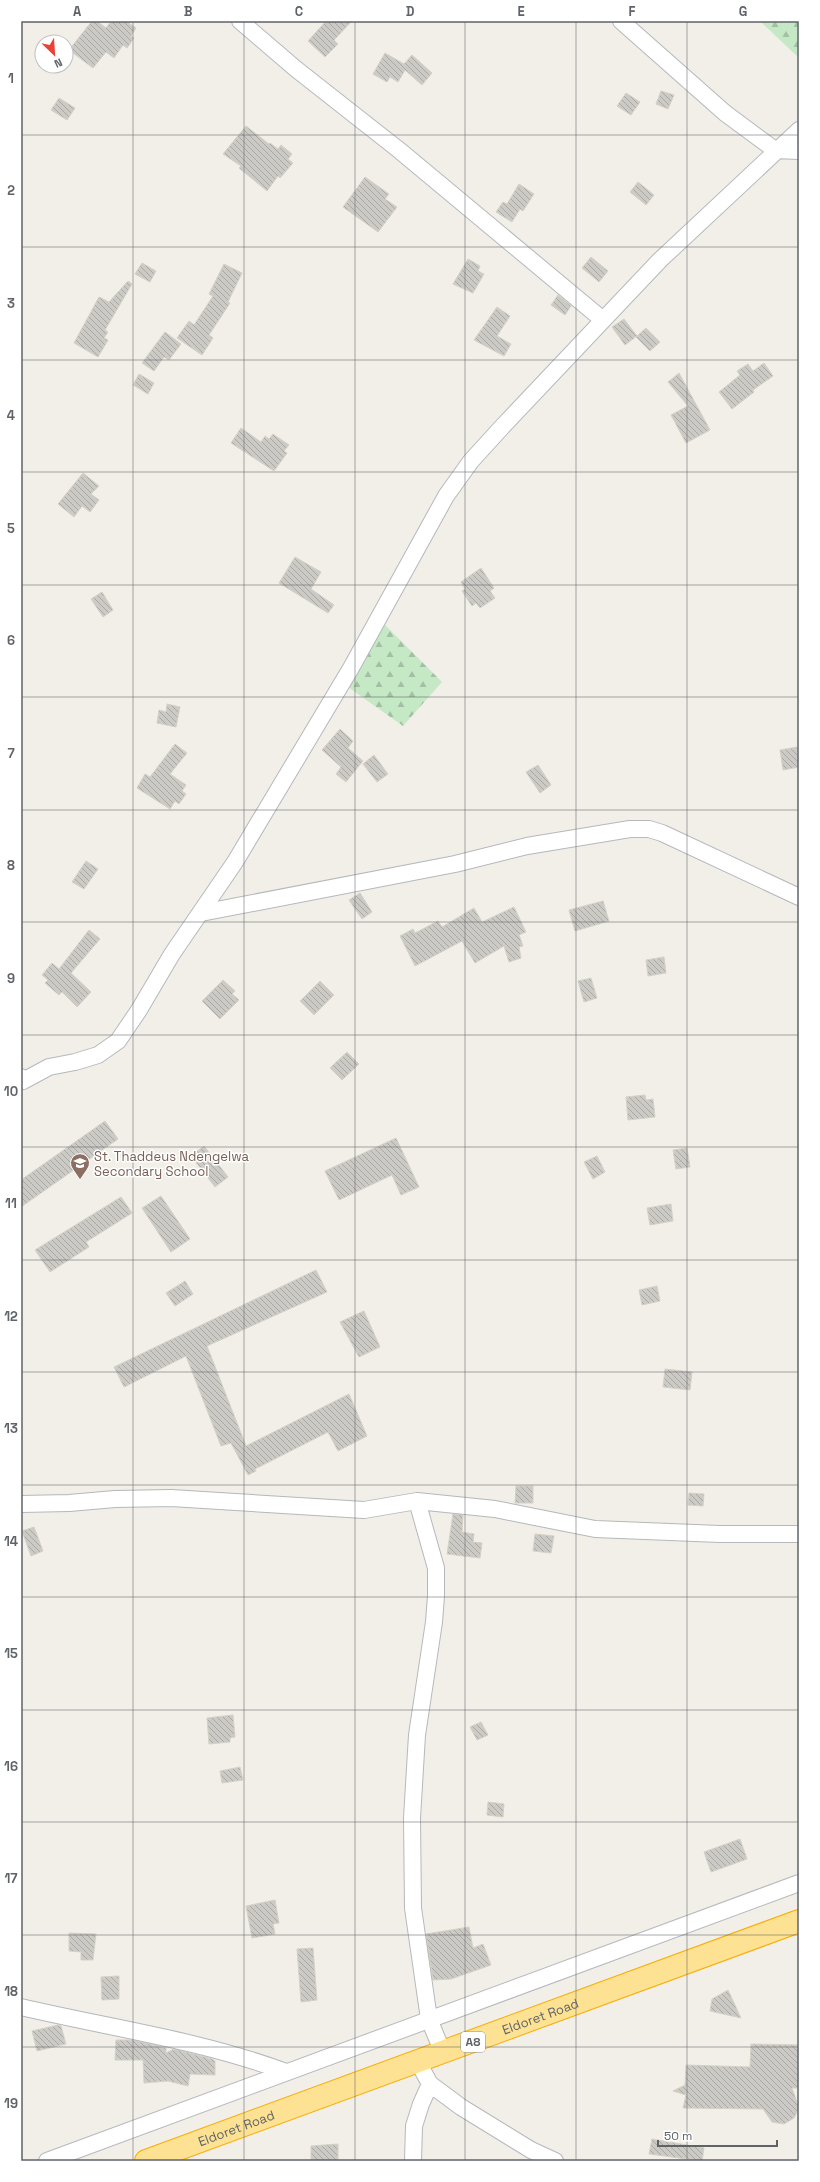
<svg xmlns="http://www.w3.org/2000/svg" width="820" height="2182" font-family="'Space Grotesk',sans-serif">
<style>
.forest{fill:url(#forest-firs)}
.building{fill:url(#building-back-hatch);stroke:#d6d1c6}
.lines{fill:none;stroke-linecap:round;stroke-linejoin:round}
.street-casing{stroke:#b5b8bc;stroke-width:18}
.highway-casing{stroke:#f9ab00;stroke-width:24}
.street{stroke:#fff;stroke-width:16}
.highway{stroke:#fde293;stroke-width:22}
.grid{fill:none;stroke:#5f6368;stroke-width:1;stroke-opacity:0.55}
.labels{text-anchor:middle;stroke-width:3;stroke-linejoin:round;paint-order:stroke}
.shield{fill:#fff;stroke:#8f9295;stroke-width:1}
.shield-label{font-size:12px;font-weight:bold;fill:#5f6368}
.education-label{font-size:13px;fill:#785e54;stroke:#fff;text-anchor:start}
.street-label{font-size:13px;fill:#5f6368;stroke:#fff}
.neatline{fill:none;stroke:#5f6368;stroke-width:1.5}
.grid-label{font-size:13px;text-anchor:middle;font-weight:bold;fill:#5f6368}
</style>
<defs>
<pattern id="forest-firs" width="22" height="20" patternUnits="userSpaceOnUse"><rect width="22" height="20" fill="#c5e8c5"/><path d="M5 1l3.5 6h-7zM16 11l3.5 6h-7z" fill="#a3c0a4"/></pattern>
<pattern id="building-back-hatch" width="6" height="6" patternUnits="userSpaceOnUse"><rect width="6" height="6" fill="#cccac5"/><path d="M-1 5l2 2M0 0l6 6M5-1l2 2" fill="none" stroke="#a9a8a4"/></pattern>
</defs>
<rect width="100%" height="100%" fill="#f1efe8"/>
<path class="forest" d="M760 21H799V58Z
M383 623 442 682 403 726 348 687Z"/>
<path class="building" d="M92 21H97L106 28 111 21H126L136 28 131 36 134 38 127 48 123 45 114 58 106 52 93 68 69 50Z
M326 21H352L334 40 338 44 325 57 308 41Z
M385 53 404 64 412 55 432 73 422 85 405 70 398 82 390 77 387 82 373 74Z
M661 91 674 95 668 109 656 104Z
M626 93 640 102 631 115 617 106Z
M59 98 75 108 67 120 51 110Z
M246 126 269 144 270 143 278 149 281 145 292 154 288 159 293 163 280 178 278 176 267 191 239 168 241 166 223 154Z
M365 177 389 194 385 199 397 207 378 232 343 207Z
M638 182 654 195 646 205 630 192Z
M519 184 534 194 523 211 520 209 512 222 496 212 503 202 507 204Z
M591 257 608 271 599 282 582 268Z
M468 259 480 266 478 271 484 274 473 293 453 284Z
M142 263 156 271 150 282 135 274Z
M224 264 242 273 228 302 230 303 209 335 213 338 202 355 177 338 189 321 194 325 213 296 209 294Z
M128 281 132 284 105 330 108 332 104 338 108 340 98 357 74 343 99 297 109 302Z
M558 295 571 306 565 315 551 305Z
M497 307 510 316 497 336 511 344 504 356 474 340Z
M624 319 637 336 625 345 612 327Z
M646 328 660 342 650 351 636 337Z
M165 332 181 344 169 360 164 357 154 371 142 363Z
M764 363 773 376 753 390 754 392 732 409 719 392 740 375 737 371 748 364 753 371Z
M679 373 710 430 686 443 671 415 688 406 668 382Z
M139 374 154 383 148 394 133 385Z
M241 428 261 442 265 436 269 439 273 434 289 445 284 451 287 453 274 471 231 443Z
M83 473 99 486 91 494 99 500 90 512 82 506 74 517 58 504Z
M295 557 321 572 311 589 334 605 328 613 279 583Z
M481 568 494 588 490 591 495 598 480 608 476 603 472 606 462 591 465 589 461 582Z
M102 592 113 610 103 617 91 599Z
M167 704 180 707 176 727 157 723 159 710 166 712Z
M340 729 353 741 348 748 363 761 346 782 336 774 341 767 322 750Z
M175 744 187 753 170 774 186 785 182 791 186 794 179 804 175 801 170 809 137 788 145 774 150 777Z
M797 747 799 767 783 770 780 750Z
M374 755 388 774 377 782 363 764Z
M538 765 551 785 540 793 526 772Z
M86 861 98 869 84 889 72 882Z
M360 893 372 912 362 919 349 900Z
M603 901 609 921 575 931 569 910Z
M514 907 526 932 519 935 523 946 519 947 521 958 509 962 504 946 475 963 462 941 415 966 400 936 413 929 415 933 438 921 442 927 474 908 482 922Z
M89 930 100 939 71 973 91 992 77 1007 62 992 59 995 45 983 48 980 42 975 52 963 59 969Z
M664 957 666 973 648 976 646 960Z
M591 978 597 998 584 1002 578 981Z
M223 980 235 991 232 994 239 1000 220 1019 202 1001Z
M320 981 334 995 314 1015 300 1001Z
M347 1052 359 1064 342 1080 330 1068Z
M645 1095 646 1100 653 1099 655 1117 628 1120 626 1097Z
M105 1121 118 1139 21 1207V1180Z
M396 1138 419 1187 401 1195 392 1175 339 1200 325 1171Z
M204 1146 228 1177 215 1187 191 1156Z
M687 1148 690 1167 676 1169 673 1150Z
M597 1156 605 1172 593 1179 584 1162Z
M161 1196 190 1239 171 1252 142 1208Z
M121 1197 132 1213 86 1242 89 1247 50 1272 35 1250Z
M671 1204 673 1221 650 1225 647 1208Z
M316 1270 327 1292 207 1346 246 1446 349 1394 367 1436 338 1451 328 1432 255 1469 256 1471 248 1475 231 1443 221 1446 186 1356 124 1387 114 1367Z
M185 1281 193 1294 175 1306 166 1293Z
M657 1286 660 1301 642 1305 639 1290Z
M364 1311 380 1347 359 1357 340 1322Z
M665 1369 692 1372 690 1390 663 1387Z
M516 1486H533V1503H515Z
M689 1493 704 1494 703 1506 688 1505Z
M453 1514 463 1515 462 1532 474 1534 473 1542 482 1543 480 1558 447 1554Z
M34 1527 43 1551 31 1556 22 1531Z
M535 1534 554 1536 551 1553 533 1551Z
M233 1715 235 1737 230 1738V1742L209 1744 207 1718Z
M481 1722 488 1735 477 1740 470 1727Z
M240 1767 243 1780 222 1783 220 1771Z
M488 1802 504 1804 503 1817 487 1815Z
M740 1839 747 1859 711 1872 704 1852Z
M275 1900 279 1923 273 1924 275 1934 252 1938 246 1906Z
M469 1927 473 1948 483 1944 491 1965 451 1979 433 1980 426 1934Z
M69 1933 96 1934 93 1960H81V1952L69 1951Z
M313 1948 317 2000 301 2002 297 1949Z
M119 1976V1999L102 2000 101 1977Z
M728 1990 741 2018 710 2011 712 1999Z
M58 2025 61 2026 66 2044 37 2051 32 2031Z
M116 2040H132L166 2048V2053L174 2049 212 2059 215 2061V2075L190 2074 188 2086 168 2081 144 2083 143 2060H115Z
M751 2044 799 2045V2088H792L799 2108 794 2118 784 2124 772 2122 763 2109 683 2108 686 2095 673 2091 685 2085 686 2065 750 2067Z
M652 2139 704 2148 702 2161 649 2154Z
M338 2144V2161H311V2146Z"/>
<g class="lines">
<defs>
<path id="street" d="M240 21 296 69 399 150 603 320
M621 21 725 113 775 150 799 151
M201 913 455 864 527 846 630 829H649L662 833 799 897
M21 1077 23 1081 49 1067 75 1062 98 1055 118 1041 139 1010 172 954 235 862 351 668 446 496 471 461 502 427 660 260 799 130
M417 1501 495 1509 595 1529 720 1534H799
M21 1504 69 1503 115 1499 171 1498 364 1510 417 1501 436 1568V1596L434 1622 417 1735 412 1818 413 1908 429 2019 443 2053
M21 2007C110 2028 200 2040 286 2072
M418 2062 430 2084 461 2107 531 2150 555 2161
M47 2161 799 1883
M413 2161 414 2126 421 2104 430 2084"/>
<g id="highway">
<path id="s1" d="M146 2161 799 1921"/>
</g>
</defs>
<use href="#street" class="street-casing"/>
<use href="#highway" class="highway-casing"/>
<use href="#street" class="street"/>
<use href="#highway" class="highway"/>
</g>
<path class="grid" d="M133 21V2161M244 21V2161M355 21V2161M465 21V2161M576 21V2161M687 21V2161M21 135H799M21 247H799M21 360H799M21 472H799M21 585H799M21 697H799M21 810H799M21 922H799M21 1035H799M21 1147H799M21 1260H799M21 1372H799M21 1485H799M21 1597H799M21 1710H799M21 1822H799M21 1935H799M21 2047H799"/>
<defs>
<symbol id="school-pin" viewBox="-11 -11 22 30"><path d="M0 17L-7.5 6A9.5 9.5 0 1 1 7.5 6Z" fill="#8d6e63" stroke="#fff"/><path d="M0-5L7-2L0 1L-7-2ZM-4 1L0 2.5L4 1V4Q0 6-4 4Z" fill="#fff"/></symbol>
</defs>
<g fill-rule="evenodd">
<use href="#school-pin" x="69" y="1152" width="22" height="30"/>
</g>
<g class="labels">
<rect class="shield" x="461" y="2032" width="24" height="20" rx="3"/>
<g class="shield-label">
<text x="473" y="2046">A8</text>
</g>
<g class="education-label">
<text x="94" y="1161">St. Thaddeus Ndengelwa<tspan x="94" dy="15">Secondary School</tspan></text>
</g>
<g class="street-label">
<text dy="5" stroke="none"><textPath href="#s1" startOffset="420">Eldoret Road</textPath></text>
<text dy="5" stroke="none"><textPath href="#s1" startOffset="96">Eldoret Road</textPath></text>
</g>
</g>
<rect width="820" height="2182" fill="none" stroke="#ffffff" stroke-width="44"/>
<g transform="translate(54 54) rotate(155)"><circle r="19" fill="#ffffff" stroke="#bfc1c3"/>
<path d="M0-3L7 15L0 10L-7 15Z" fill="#ea4335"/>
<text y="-6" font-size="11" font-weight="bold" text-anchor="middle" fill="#5f6368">N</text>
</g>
<path d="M658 2140v6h119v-6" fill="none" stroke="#5f6368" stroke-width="2"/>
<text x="664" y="2140" font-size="12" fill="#5f6368" stroke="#ffffff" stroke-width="3" paint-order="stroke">50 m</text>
<rect x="22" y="22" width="776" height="2138" class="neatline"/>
<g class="grid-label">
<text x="77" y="16">A</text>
<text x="188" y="16">B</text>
<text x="299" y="16">C</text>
<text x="410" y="16">D</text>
<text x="521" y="16">E</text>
<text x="632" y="16">F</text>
<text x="743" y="16">G</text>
<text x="11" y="83">1</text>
<text x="11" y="195">2</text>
<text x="11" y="308">3</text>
<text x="11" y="420">4</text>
<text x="11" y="533">5</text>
<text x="11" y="645">6</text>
<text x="11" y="758">7</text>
<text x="11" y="870">8</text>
<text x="11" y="983">9</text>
<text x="11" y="1096">10</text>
<text x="11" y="1208">11</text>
<text x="11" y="1321">12</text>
<text x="11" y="1433">13</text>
<text x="11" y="1546">14</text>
<text x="11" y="1658">15</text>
<text x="11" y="1771">16</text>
<text x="11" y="1883">17</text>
<text x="11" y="1996">18</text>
<text x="11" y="2108">19</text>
</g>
</svg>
